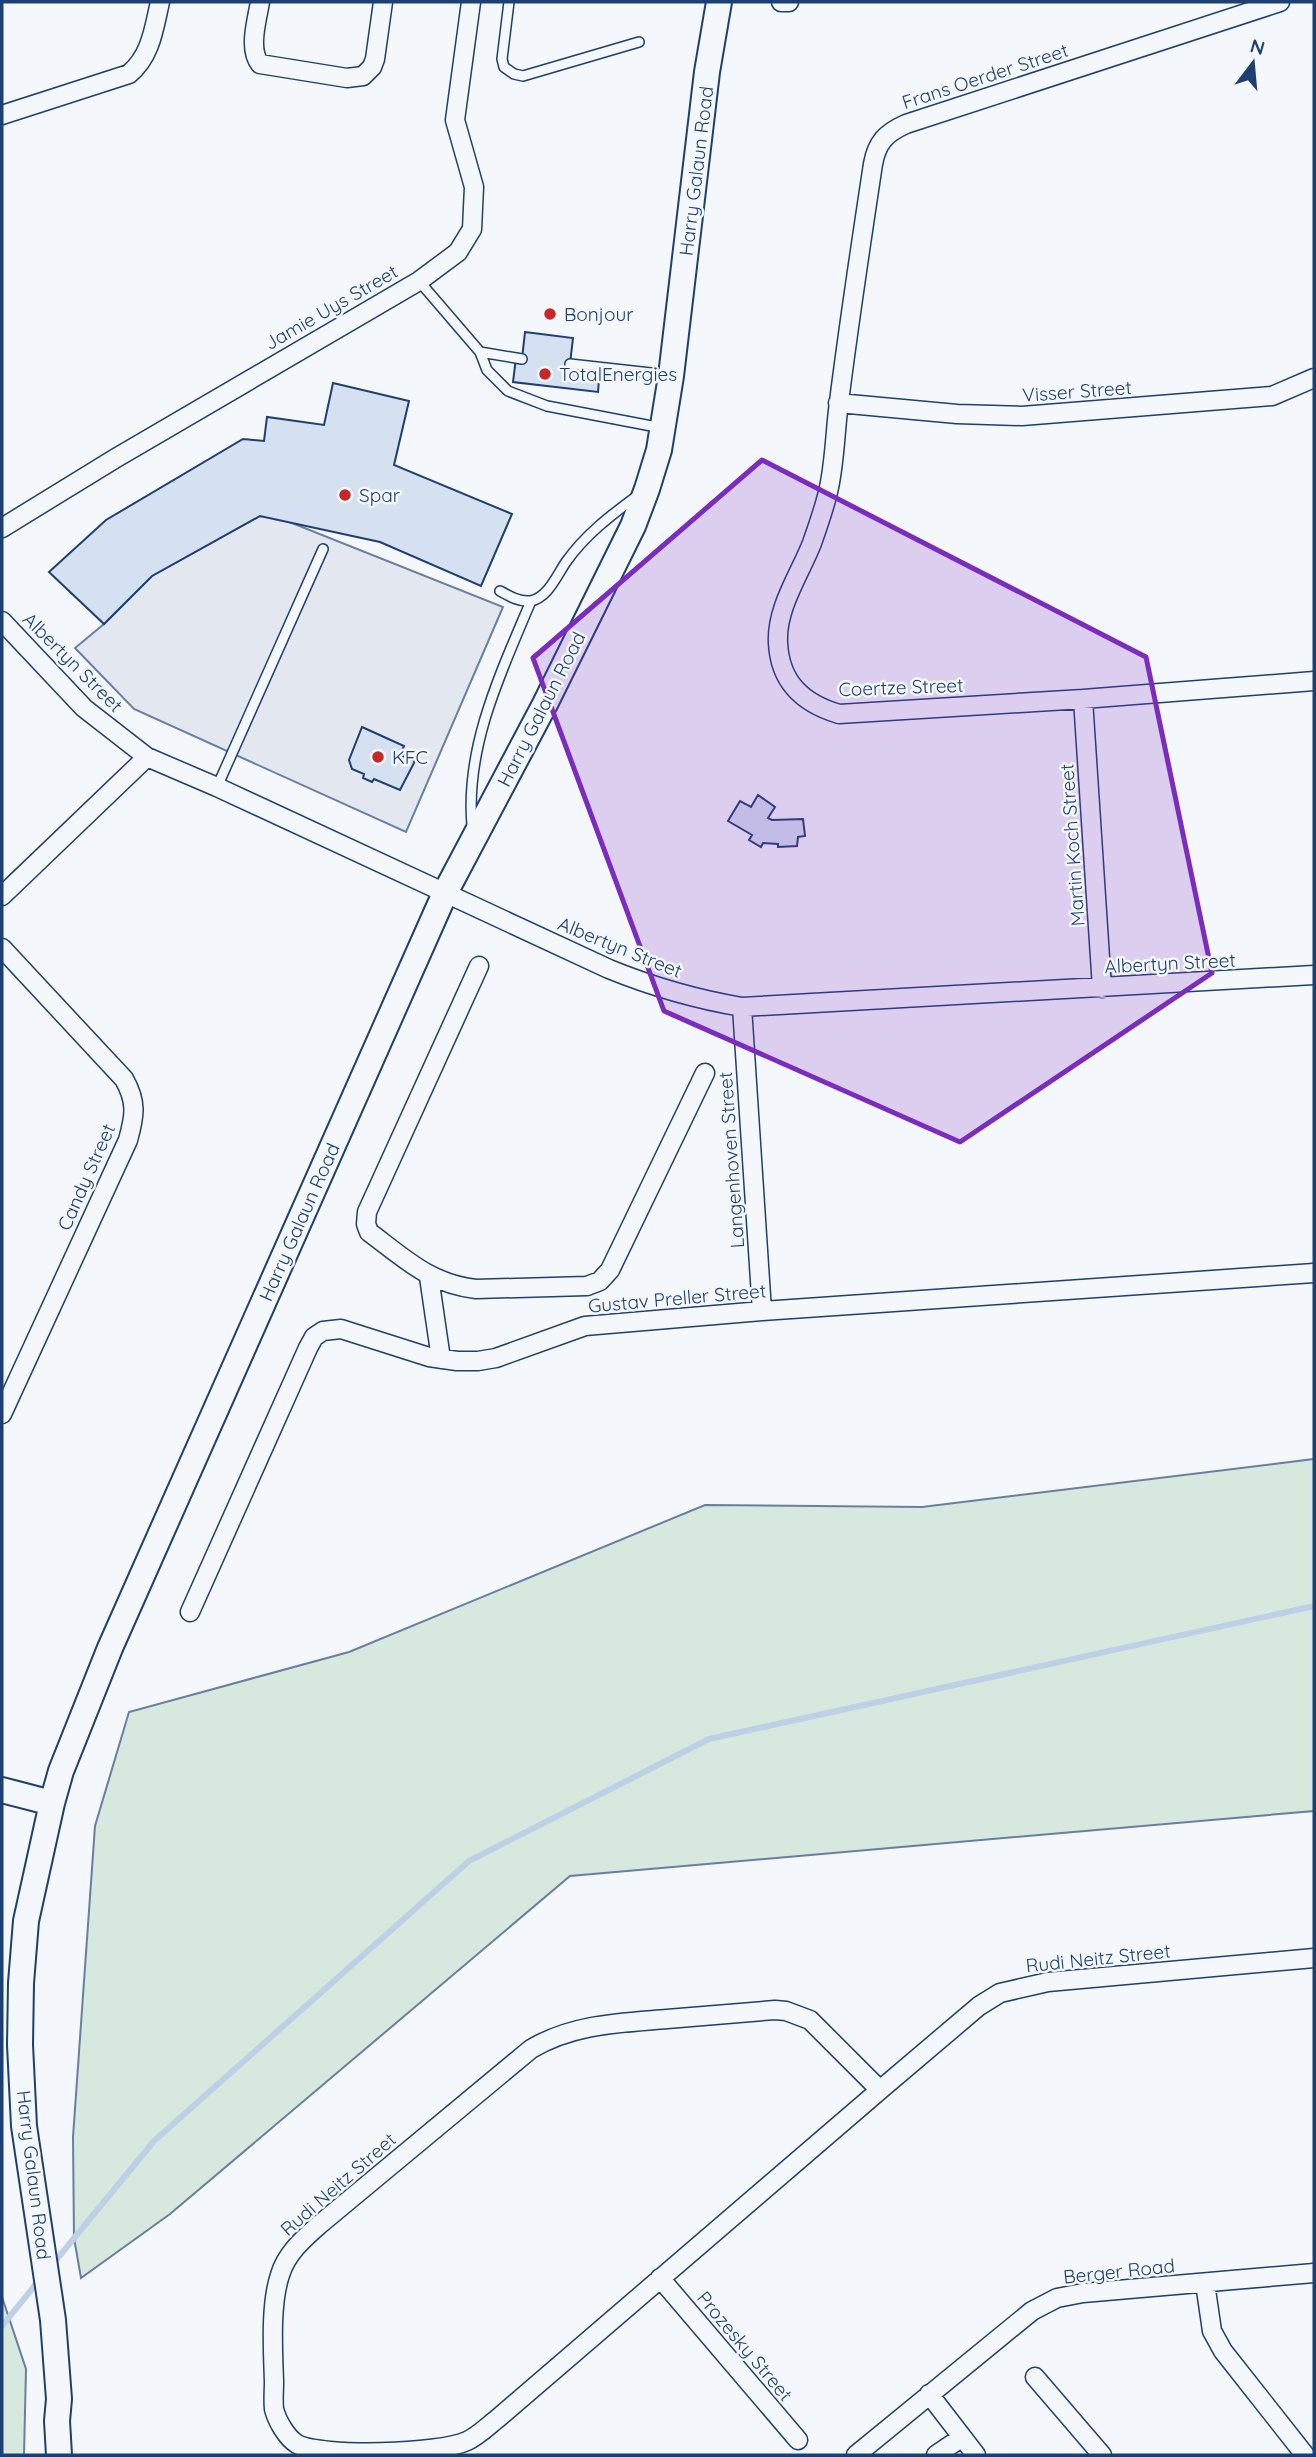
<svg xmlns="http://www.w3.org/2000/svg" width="1316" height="2457" font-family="Quicksand,sans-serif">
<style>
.green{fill:#d7e8df;stroke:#687fa3;stroke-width:2}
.parking{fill:#e3e8f0;stroke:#687fa3;stroke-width:2}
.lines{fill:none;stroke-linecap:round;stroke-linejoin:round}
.stream{stroke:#bed0e5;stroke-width:6}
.building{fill:#d5e0f0;stroke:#1d3f73;stroke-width:2}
.lane-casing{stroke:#1d3f73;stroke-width:12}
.street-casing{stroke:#1d3f73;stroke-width:21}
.secondary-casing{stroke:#1d3f73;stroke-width:28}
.lane{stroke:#f4f7fb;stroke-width:9}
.street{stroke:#f4f7fb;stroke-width:18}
.secondary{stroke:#f4f7fb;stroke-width:24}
.marked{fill:#7b2cbf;fill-opacity:0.2;stroke:#7b2cbf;stroke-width:5;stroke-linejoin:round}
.poi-dot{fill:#c62828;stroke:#f4f7fb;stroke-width:2.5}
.labels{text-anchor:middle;stroke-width:5;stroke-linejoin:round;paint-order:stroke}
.street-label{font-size:19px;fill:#1d3f73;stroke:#f4f7fb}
.poi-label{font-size:19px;fill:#1d3f73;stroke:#f4f7fb;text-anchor:start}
</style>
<rect width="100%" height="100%" fill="#f4f7fb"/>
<path class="green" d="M1314 1459V1811L570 1876 170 2214 81 2278 74 2238 73 2137 95 1826 129 1712 349 1652 705 1505 922 1507Z
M2 2297 26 2369 24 2455H2Z"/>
<path class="parking" d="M260 516 277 517 503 607 406 832 134 709 75 648 104 624 152 576Z"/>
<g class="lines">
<path class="stream" d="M52 2265 154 2141 469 1861 709 1739 1314 1606
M2 2326 40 2279"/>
</g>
<path class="building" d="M525 332 573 338 570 364 600 368 598 392 513 382 516 358 522 359Z
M333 383 409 401 394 465 512 514 481 586 380 542 260 516 152 576 104 624 49 572 106 520 243 439 264 441 267 417 324 425Z
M362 727 404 746 400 755 415 761 400 790 374 779 372 782 363 778 364 774 352 769 349 760Z
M758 795 775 807 768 818 772 820 803 819 805 836 798 837 797 846 778 847V844L763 843 761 847 749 840 752 835 728 821 740 801 751 807Z"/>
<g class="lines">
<defs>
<path id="lane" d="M509 2 502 59 504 67 514 74 523 76 639 42
M419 281 480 352 487 370 508 391 547 406 662 428
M480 352 522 359
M570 364 669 375
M500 591C509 596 519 602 530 601 548 598 557 575 566 562 585 535 610 516 637 496
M217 787 323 549
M472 825C465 747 501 672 531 601"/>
<path id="street" d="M260 2C257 20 248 49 260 64L347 78 363 76 372 67 375 59 383 2
M781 2H789
M1280 2 906 124C886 133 877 142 873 164 861 243 849 322 839 402 835 431 835 463 828 492 824 509 818 526 812 543 800 574 776 608 778 643 780 682 802 703 839 714L1083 699 1314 681
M2 115 129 74C151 56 154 28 160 2
M838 403 957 414 1022 416 1272 396 1314 378
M2 528 116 458 419 281 458 252 472 229 474 187 455 120 471 2
M2 621 84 708 147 757 217 787 609 969C653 987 695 999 742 1007L1314 975
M1083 699 1102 988
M2 896 147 757
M2 948 124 1079C137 1102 135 1115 128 1140L2 1414
M479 966 367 1212 366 1224 369 1232C404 1258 430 1284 476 1289L587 1286 600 1281 610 1270 705 1073
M742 1007 762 1311
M429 1277 441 1359
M190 1612 308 1348 314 1337 323 1331 341 1329 429 1357 457 1361H478L496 1358 585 1326 762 1311 1314 1273
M775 2010 786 2011 810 2020 880 2090 497 2419C488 2426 478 2436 467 2441 439 2454 322 2457 297 2444 287 2438 277 2421 274 2409 273 2400 274 2390 274 2382 273 2350 270 2305 280 2275 286 2254 303 2239 319 2225L531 2049C573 2024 619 2023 667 2019 703 2016 739 2013 775 2010Z
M880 2090 979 2006 1000 1993 1048 1982 1314 1958
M660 2278 798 2440
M1205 2283 1212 2331 1223 2351 1305 2455
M1035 2377 1102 2455
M929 2394 976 2455
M856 2455 1032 2311 1057 2298 1083 2293 1314 2273
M936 2455 961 2438"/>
<path id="secondary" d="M2 1790 52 1803
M59 2455 57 2421 59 2399 53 2320 24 2126 20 2045 21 1983 26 1921 52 1803 61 1771 110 1648 445 893 545 704 633 526 647 489 659 450 671 376 707 72 719 2"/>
</defs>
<use href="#lane" class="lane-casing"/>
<use href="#street" class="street-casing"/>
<use href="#secondary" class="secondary-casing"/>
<use href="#lane" class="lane"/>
<use href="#street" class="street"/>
<use href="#secondary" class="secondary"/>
</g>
<path class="marked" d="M762 460 1146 657 1212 973 960 1142 664 1011 533 658Z"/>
<g class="poi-dot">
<circle cx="550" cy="314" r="7"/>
<circle cx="545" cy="374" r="7"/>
<circle cx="345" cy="495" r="7"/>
<circle cx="378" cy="757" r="7"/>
</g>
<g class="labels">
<g class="street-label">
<text transform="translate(985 76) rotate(-18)" y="7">Frans Oerder Street</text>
<text transform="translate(696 171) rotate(-83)" y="7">Harry Galaun Road</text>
<text transform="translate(331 307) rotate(-30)" y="7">Jamie Uys Street</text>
<text transform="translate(1077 391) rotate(-4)" y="7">Visser Street</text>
<text transform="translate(73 662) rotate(45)" y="7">Albertyn Street</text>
<text transform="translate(901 687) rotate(-2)" y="7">Coertze Street</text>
<text transform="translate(541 709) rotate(-63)" y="7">Harry Galaun Road</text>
<text transform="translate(1072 845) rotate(-94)" y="7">Martin Koch Street</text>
<text transform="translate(620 947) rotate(22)" y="7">Albertyn Street</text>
<text transform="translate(1170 963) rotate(-3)" y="7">Albertyn Street</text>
<text transform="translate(731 1160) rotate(-94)" y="7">Langenhoven Street</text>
<text transform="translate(86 1177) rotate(-66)" y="7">Candy Street</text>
<text transform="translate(299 1222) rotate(-66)" y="7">Harry Galaun Road</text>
<text transform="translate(677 1298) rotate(-5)" y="7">Gustav Preller Street</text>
<text transform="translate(1098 1958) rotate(-6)" y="7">Rudi Neitz Street</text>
<text transform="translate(34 2175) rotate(83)" y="7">Harry Galaun Road</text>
<text transform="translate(338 2184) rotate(-41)" y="7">Rudi Neitz Street</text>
<text transform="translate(1119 2271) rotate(-6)" y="7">Berger Road</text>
<text transform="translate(745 2346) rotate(50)" y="7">Prozesky Street</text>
</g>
<g class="poi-label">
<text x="564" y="321">Bonjour</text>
<text x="559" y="381">TotalEnergies</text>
<text x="359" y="502">Spar</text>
<text x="392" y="764">KFC</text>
</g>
</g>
<rect width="1316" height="2457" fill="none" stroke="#1d3f73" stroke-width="7"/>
<g transform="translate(1253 63) rotate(16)" stroke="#f4f7fb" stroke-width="5" paint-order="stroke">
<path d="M0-5L12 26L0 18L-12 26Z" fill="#1d3f73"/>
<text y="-10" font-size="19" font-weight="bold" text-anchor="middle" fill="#1d3f73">N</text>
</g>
</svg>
